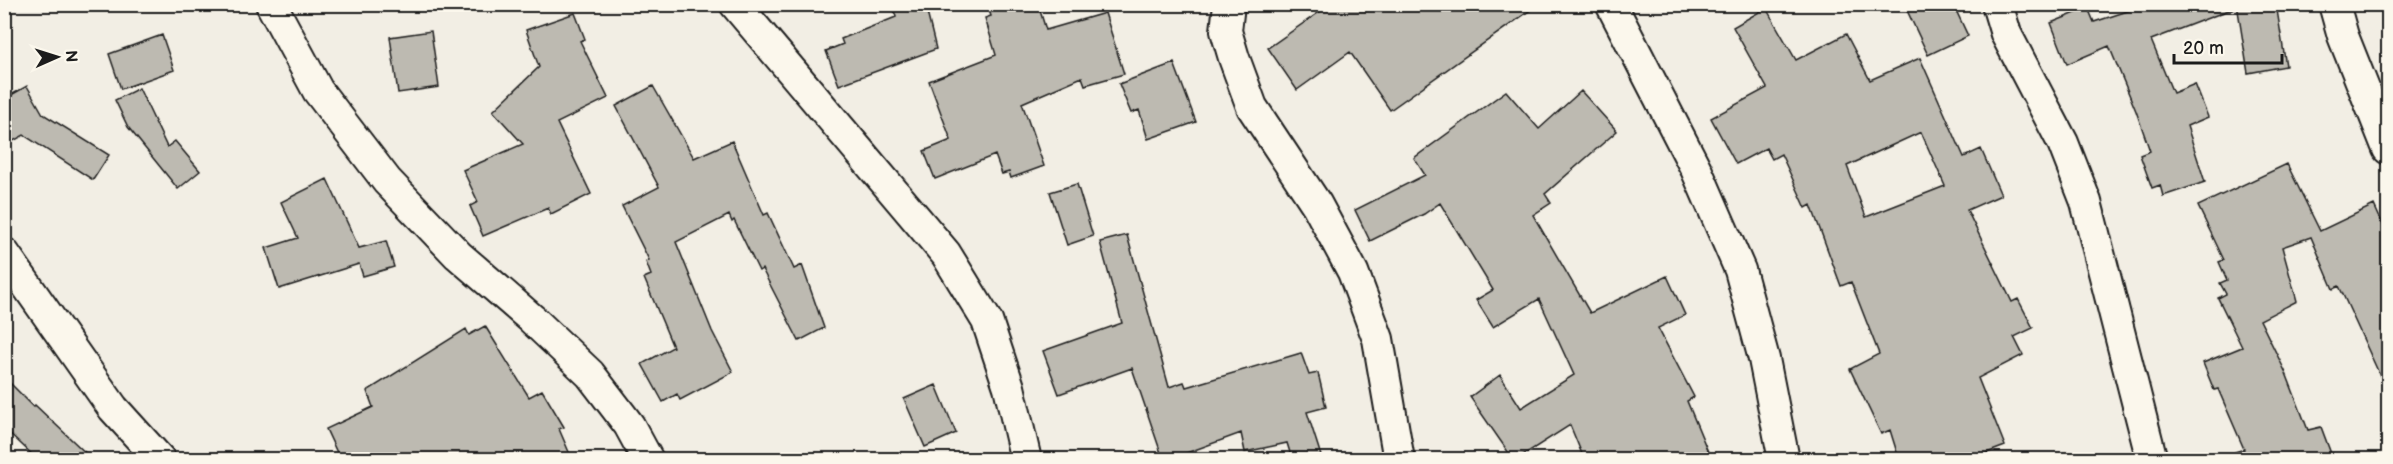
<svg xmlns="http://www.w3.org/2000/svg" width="2393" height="464" font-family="'Balsamiq Sans',sans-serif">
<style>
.building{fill:#bdbab1;stroke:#1c1c1c;stroke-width:1.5;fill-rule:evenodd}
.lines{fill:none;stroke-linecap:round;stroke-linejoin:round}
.minor-casing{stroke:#1c1c1c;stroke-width:34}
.minor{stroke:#fbf7ec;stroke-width:30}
</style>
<rect width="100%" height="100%" fill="#f2eee4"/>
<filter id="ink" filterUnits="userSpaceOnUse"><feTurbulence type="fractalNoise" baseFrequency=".0167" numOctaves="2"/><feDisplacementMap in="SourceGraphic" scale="12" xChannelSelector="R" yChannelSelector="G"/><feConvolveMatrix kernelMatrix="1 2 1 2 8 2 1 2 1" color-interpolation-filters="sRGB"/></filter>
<g filter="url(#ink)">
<path class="building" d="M914 4H925L936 49 839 85 826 51 843 44 841 39 896 17 894 10Z
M987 4H1038L1046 30 1105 13 1124 74 1085 85 1082 77 1022 103 1044 166 1011 178 1009 172 1002 174 995 155 935 179 924 151 951 140 929 81 996 55 985 18 991 16Z
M1331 4H1539L1390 110 1350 52 1297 90 1268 48Z
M1904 4H1953L1968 36 1928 55Z
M2149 4H2236L2237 7 2151 40 2173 93 2195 84 2208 117 2187 126 2205 182 2163 196 2160 185 2152 188 2140 155 2150 151 2136 111 2109 46 2067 64 2051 23 2088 8 2094 22Z
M2237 4H2276L2286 66 2248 73Z
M1766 8 1796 60 1846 34 1870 80 1920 58 1964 157 1981 149 2001 195 1967 210 2012 302 2018 299 2033 328 2014 337 2023 355 1978 378 2005 446 1971 459H1899L1890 430 1881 434 1850 369 1879 354 1851 282 1841 286 1811 205 1806 208 1781 154 1772 159 1766 148 1736 164 1711 118 1767 88 1733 27ZM1921 132 1945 186 1866 217 1847 166Z
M575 13 585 39 580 41 608 98 557 123 591 194 551 214 548 208 483 236 470 206 478 202 463 170 523 144 493 111 539 67 526 30Z
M431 31 439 87 398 93 390 37Z
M162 35 174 70 121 89 109 54Z
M1174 63 1196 122 1148 139 1139 110 1131 113 1119 84Z
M27 86 43 114 109 155 93 180 24 135 4 146V99Z
M653 86 694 158 732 141 764 215 768 213 794 269 802 265 824 328 799 341 762 269 759 271 734 220 732 222 729 215 676 242 712 331 733 372 680 400 677 394 663 402 642 364 673 347 644 278 651 275 646 262 649 260 622 206 659 187 616 106Z
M139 88 167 147 175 141 200 171 178 189 128 127 115 100Z
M1506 91 1539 129 1581 91 1617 131 1545 194 1551 203 1533 215 1590 313 1667 276 1685 315 1658 328 1694 397 1687 401 1711 459H1584L1570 425 1517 459H1513L1470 397 1500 375 1521 408 1574 375 1539 299 1493 327 1476 300 1493 290 1440 203 1424 214 1370 241 1355 210 1425 175 1414 158Z
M2287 164 2320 231 2374 205 2388 236V393L2339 286 2333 289 2311 237 2282 247 2297 301 2260 320 2286 373 2308 430 2321 427 2333 459H2236L2235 452 2244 449 2218 389 2214 390 2203 363 2242 347 2218 298 2226 294 2220 283 2227 280 2219 262 2224 260 2198 206Z
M327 179 359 248 386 241 394 267 363 276 359 264 279 289 266 248 298 238 281 202Z
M1077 184 1093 236 1067 245 1050 192Z
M1127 235 1169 387 1184 382 1186 387 1301 353 1309 375 1318 373 1326 407 1307 412 1322 459H1292L1287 443 1245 452 1241 433 1170 459H1163L1132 368 1059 394 1043 351 1122 323 1100 242Z
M485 326 529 397 542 390 564 427 559 429 572 459H340L326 429 373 407 367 391 466 329 469 335Z
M4 377 34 407 35 405 92 459H37L4 428Z
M936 385 956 433 925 447 904 399Z"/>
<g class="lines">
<defs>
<path id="minor" d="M271 4 318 91 387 181 458 255 532 319 590 374 629 425 648 460
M735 4 946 254 987 321 1009 387 1026 460
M1229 4 1226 31 1234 58 1252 107 1317 205 1353 272 1378 339 1399 460
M1611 4 1696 169 1740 270 1764 359 1784 460
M1997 4 2006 34 2063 143 2086 202 2152 460
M2334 4 2343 36 2388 149
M4 253 113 408 160 460"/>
</defs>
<use href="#minor" class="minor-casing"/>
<use href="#minor" class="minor"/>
</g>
</g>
<rect width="2393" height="464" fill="none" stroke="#fbf7ec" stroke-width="24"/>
<rect x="12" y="12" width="2369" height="440" fill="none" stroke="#1c1c1c" stroke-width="2" filter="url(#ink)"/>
<g transform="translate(57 57) rotate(87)" stroke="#fbf7ec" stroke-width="4.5" paint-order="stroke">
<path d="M0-4.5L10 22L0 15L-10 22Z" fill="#1c1c1c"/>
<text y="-9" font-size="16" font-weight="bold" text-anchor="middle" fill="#1c1c1c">N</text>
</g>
<path d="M2174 54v9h108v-9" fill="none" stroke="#1c1c1c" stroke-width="3"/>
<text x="2183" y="54" font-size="18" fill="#1c1c1c" stroke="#fbf7ec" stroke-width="4.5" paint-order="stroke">20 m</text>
</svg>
